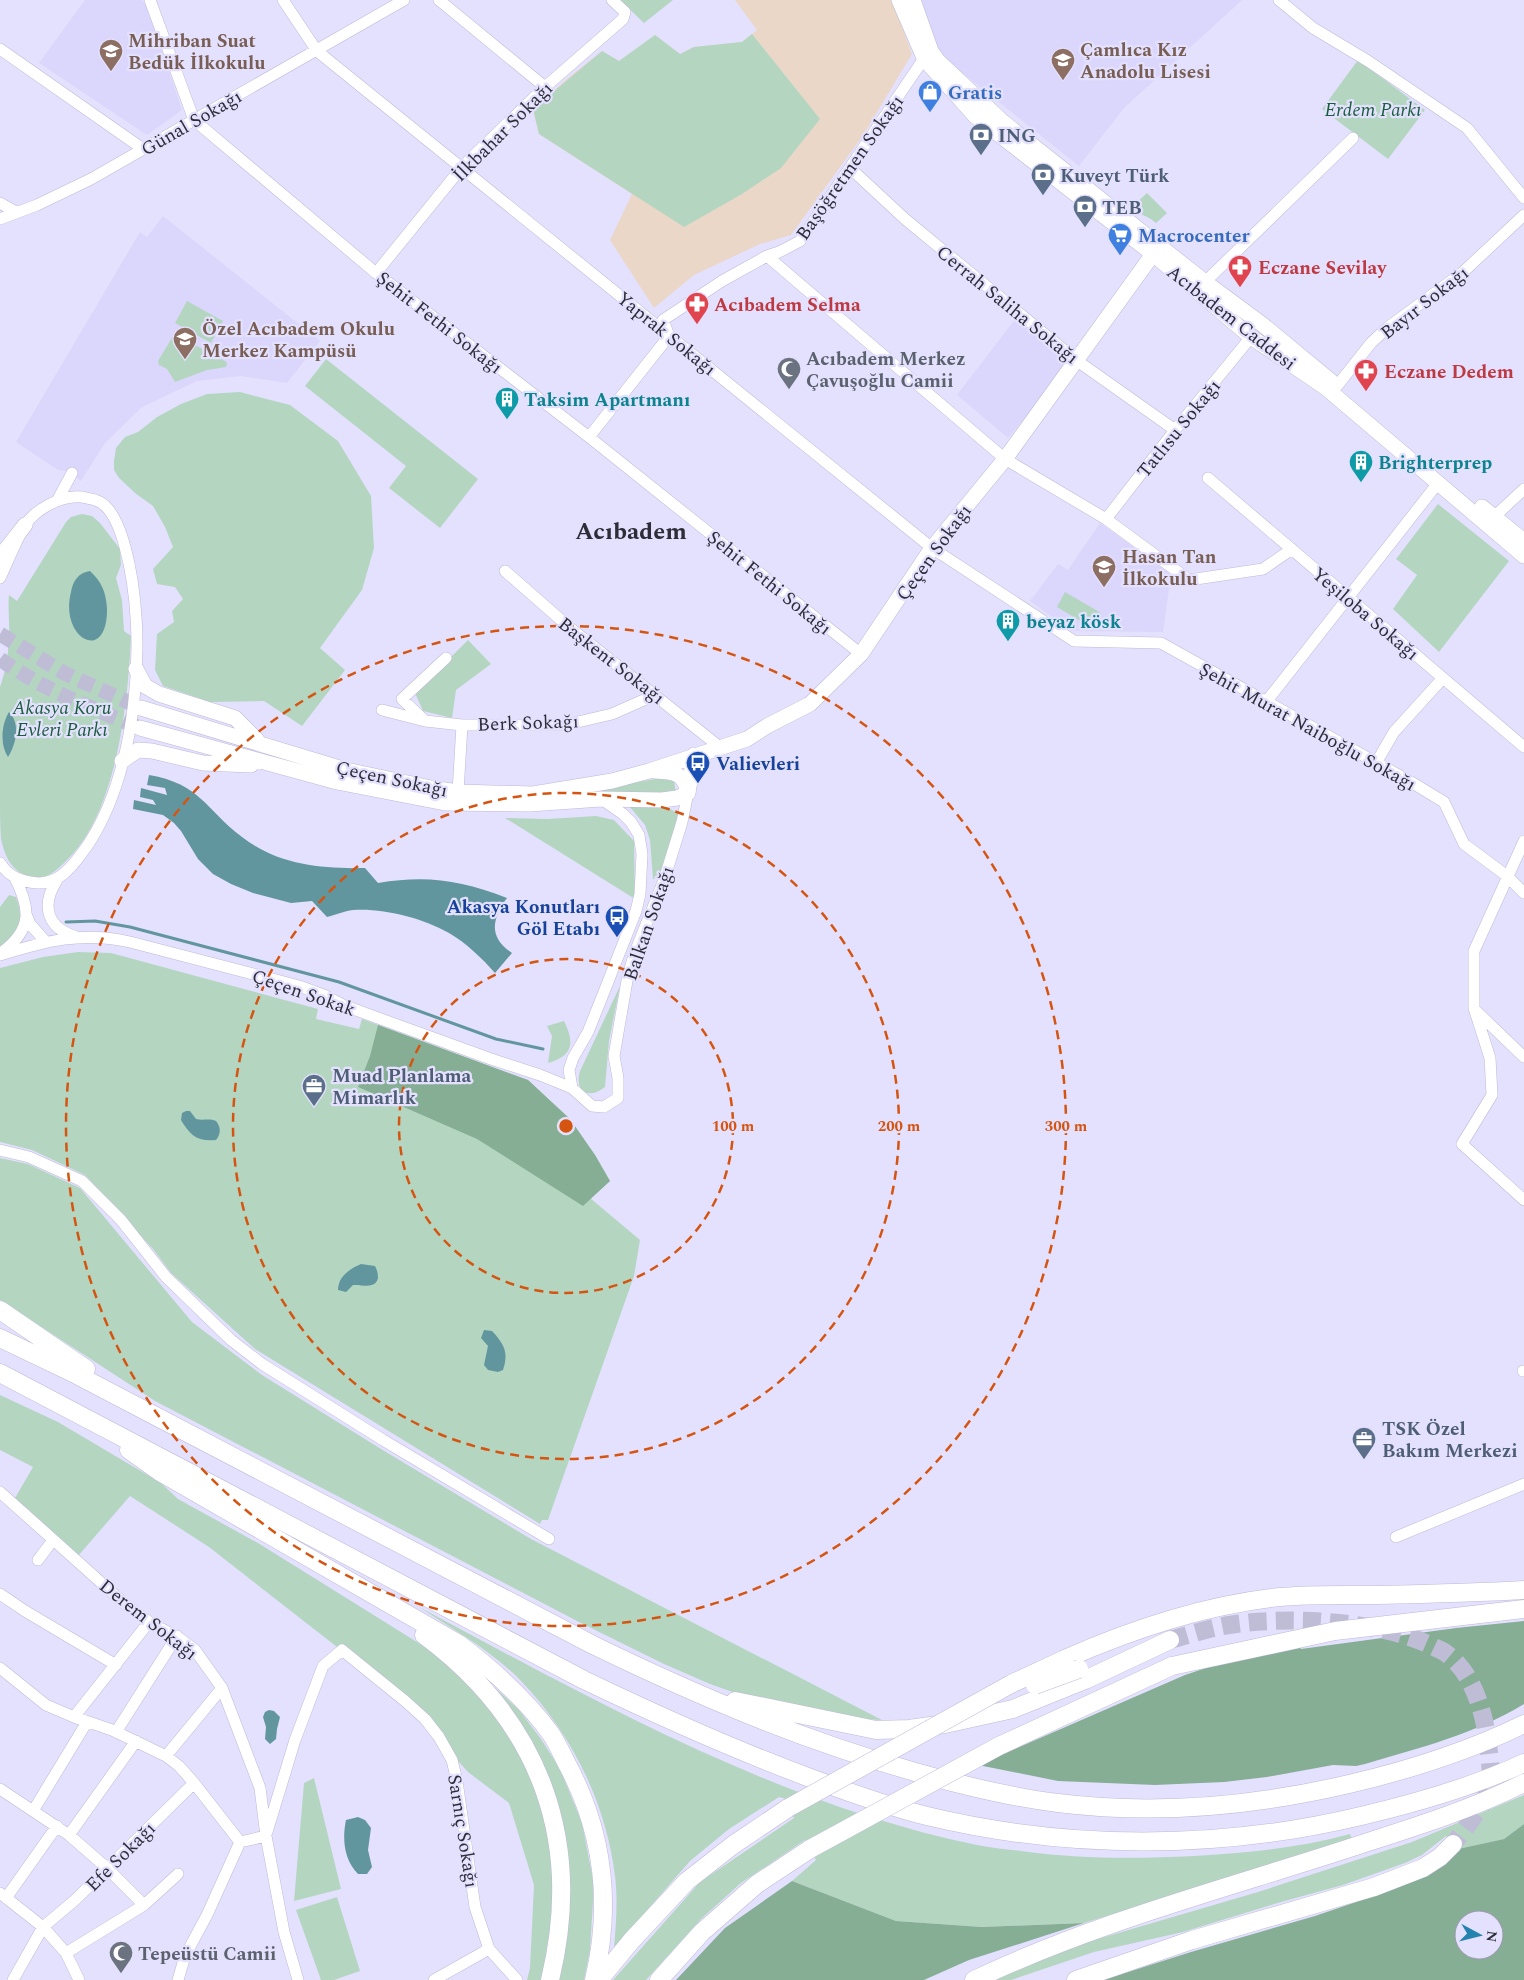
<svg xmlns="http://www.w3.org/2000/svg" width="1524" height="1980" font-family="Spectral,serif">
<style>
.commercial{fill:#ead7c8}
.built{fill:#dbd6fb}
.green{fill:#b4d6c1}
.forest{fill:#85ae95;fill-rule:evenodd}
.water{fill:#61969e}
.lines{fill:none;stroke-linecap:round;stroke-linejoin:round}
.stream{stroke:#61969e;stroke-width:3}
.major-tunnel{stroke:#bfbdd6;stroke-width:15;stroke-dasharray:15 8;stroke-linecap:butt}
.highway-tunnel{stroke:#bfbdd6;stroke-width:18;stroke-dasharray:18 9;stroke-linecap:butt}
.minor-casing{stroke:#bdb9d6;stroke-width:12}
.major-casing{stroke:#bdb9d6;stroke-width:16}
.highway-casing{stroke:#bdb9d6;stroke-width:19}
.minor{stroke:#fff;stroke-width:11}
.major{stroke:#fff;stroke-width:15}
.highway{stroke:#fff;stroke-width:18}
.highway-bridge-casing{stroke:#bdb9d6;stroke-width:19;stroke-linecap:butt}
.highway-bridge{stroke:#fff;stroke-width:18}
.ring{fill:none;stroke:#d55410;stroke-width:2.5;stroke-dasharray:9 6}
.labels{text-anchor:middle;stroke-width:4.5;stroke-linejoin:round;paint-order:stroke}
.education-label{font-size:19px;font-weight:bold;fill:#785e54;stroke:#e4e1fe;text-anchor:start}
.shop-label{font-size:19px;font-weight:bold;fill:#366cbe;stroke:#e4e1fe;text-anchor:start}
.park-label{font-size:19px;font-style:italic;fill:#195d3c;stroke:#e4e1fe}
.street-label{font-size:19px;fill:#2d2c37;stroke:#e4e1fe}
.service-label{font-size:19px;font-weight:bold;fill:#4e5e75;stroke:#e4e1fe;text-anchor:start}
.health-label{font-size:19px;font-weight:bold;fill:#be3a42;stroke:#e4e1fe;text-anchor:start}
.worship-label{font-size:19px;font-weight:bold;fill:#5b616d;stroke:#e4e1fe;text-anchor:start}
.culture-label{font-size:19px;font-weight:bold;fill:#0d838f;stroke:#e4e1fe;text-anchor:start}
.transit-label{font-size:19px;font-weight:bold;fill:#164399;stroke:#e4e1fe;text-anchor:start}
.district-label{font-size:24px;font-weight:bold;fill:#2d2c37;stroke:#e4e1fe}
.centre{fill:#d55410;stroke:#e4e1fe;stroke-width:2.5}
.ring-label{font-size:15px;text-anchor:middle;font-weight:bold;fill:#d55410;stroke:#e4e1fe;stroke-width:4.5;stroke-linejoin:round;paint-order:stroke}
</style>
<rect width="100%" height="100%" fill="#e4e1fe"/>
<path class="commercial" d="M735 0H892L912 54 864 134 791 235 760 244 694 275 654 308 610 240 632 194 539 134 533 109 568 78 602 51 619 61 655 35 680 54 694 47 742 42 757 30Z"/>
<path class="built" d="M85 0H142L148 8 182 110 147 135 39 63Z
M919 0H1242L1124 108 1079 166 940 55Z
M163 216 320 341 287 383 241 376 197 381 142 407 105 443 81 481 68 471 58 470 16 442 140 232 147 237Z
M1016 318 1071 362 1008 438 957 395Z
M1100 523 1171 574 1163 632 1071 631 1030 601 1058 564 1068 570Z"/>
<path class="green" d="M620 0H673L644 23Z
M752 34 820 119 781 168 742 194 684 227 539 134 533 109 602 51 619 61 655 35 680 54 694 47 742 42Z
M1358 60 1425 110 1388 159 1322 109Z
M1147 193 1167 213 1156 223C1149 216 1139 215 1131 208Z
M187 301 223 321 211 343 175 323Z
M173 336H178L225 361 227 363 226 367 207 370 175 382 167 369 159 365 158 361Z
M326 359 478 479 440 528 389 488 406 466 305 386Z
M240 392 290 405 338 441 371 496 374 548 362 590 320 648 345 670 302 726 264 701 210 702 163 686 155 670 157 634 174 622 172 611 183 599 175 587 157 584 153 569 173 547 165 527 153 506 135 493 119 478 114 470V461L116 448 125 437 138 432 157 417 181 404 207 394Z
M1438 504 1509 561 1439 652 1393 609 1417 575 1396 559Z
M82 514 92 516 100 523 120 549 121 565 116 578 122 600 124 631 131 636C128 703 117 815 64 863 54 873 46 879 32 877 12 873 5 857 1 839 0 826 0 810 0 797 0 761 0 724 0 687 7 668 10 643 9 622 9 612 8 605 9 595L17 601 66 522 71 517Z
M1065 592 1101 613 1092 628 1057 607Z
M468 640 491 664 456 690 452 718 423 711 415 693Z
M666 777 674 780 676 794 559 796Z
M645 805 669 808 680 815 661 876 658 878 653 879 650 840 645 825 629 806Z
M596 816 614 820 634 841 635 899 505 818 547 819Z
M9 895 16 897C25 919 19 934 0 947V907Z
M78 952 111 953 318 1009 316 1019 359 1029 362 1019 528 1080 570 1119 595 1155 610 1181 590 1198 640 1240 634 1276 548 1520H542L540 1524 255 1349 171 1273 153 1249 85 1175 32 1150 0 1142V968L43 957Z
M620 986 609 1041 605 1087C589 1100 574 1092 580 1071Z
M564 1021C575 1043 573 1056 548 1063L552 1036 547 1026Z
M0 1158 28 1164 80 1188 192 1322 262 1375 381 1449 531 1539 882 1720 845 1718 758 1701 710 1684 664 1664 579 1622 155 1401 0 1300Z
M0 1395 58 1422 161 1483 178 1499 258 1543 425 1647 454 1670 487 1701 510 1735 531 1776 544 1813 557 1883 546 1980H527L530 1968 534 1885 509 1803 468 1772 406 1703 346 1654 209 1547 130 1496 78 1556 15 1498 33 1467 0 1450Z
M419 1607C597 1702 778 1804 977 1845 991 1848 1006 1849 1021 1851 1079 1859 1135 1859 1194 1856 1246 1853 1299 1848 1350 1834L1352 1839 1084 1923 982 1927 896 1921 792 1881 816 1860 805 1840 741 1883 701 1919 646 1980H613L700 1882 794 1818 786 1799 779 1797 729 1829 690 1861 614 1948C616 1924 618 1900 615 1876 606 1803 572 1734 521 1681 492 1651 454 1630 419 1607Z
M487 1680 519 1710 541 1739 560 1769 582 1823 594 1885 590 1950 584 1980H556L569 1907 525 1732 511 1710Z
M314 1778 341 1889 294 1901 304 1783Z
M1524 1795V1824L1504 1839 1458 1849 1446 1836 1422 1855 1405 1863 1343 1885 1281 1902 1183 1932 1094 1952 1011 1980H989L1091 1941 1258 1892 1412 1842Z
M337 1897 360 1971 334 1980H321L296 1910Z"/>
<path class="forest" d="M378 1025 528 1080 570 1119 595 1155 610 1181 583 1206 477 1139 358 1087 370 1056Z
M1524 1621V1704C1475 1734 1419 1748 1365 1764L1356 1766 1333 1765 1267 1777 1224 1782 1155 1785 1058 1781 978 1765 1185 1675 1221 1663 1300 1647 1301 1649 1456 1628Z
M1524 1824V1980H1103L1191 1952 1315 1916 1362 1900 1407 1882 1458 1849 1504 1839ZM1464 1920H1494V1950H1464Z
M792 1881 896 1921 982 1927 1084 1923 969 1960 924 1980H676L725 1928Z"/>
<path class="water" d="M90 571C102 582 106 593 107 608 108 665 59 639 71 592 73 581 78 573 90 571Z
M9 712C21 724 16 744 8 757 0 745 1 725 9 712Z
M149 775C201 784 205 809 242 837 278 865 321 869 365 868L378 883C427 875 460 880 507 898 492 919 488 937 512 953L495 973C482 958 466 943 449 933 422 918 384 908 353 910 344 911 335 915 327 917L312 901 291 903 253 893 231 884 213 874 198 859 181 831 174 823 163 815 133 809 134 800 156 805 153 800 140 797 141 788 167 795 165 788 147 785Z
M186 1111H190L196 1119C203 1121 209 1118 216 1121 221 1127 221 1134 216 1140 197 1142 190 1135 181 1120L182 1113Z
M361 1264 375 1266C377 1270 378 1273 378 1278 375 1290 362 1284 353 1285L346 1292 338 1290C338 1277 349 1269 361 1264Z
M484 1330 492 1331C504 1344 509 1352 503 1370L498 1372 488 1370 484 1365 488 1346 481 1338Z
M269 1710 274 1711 280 1717 277 1729 276 1739 270 1744 265 1739 266 1727 263 1717 265 1712Z
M358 1817 365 1820 371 1828 368 1850 372 1867 367 1874H358C344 1860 342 1839 346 1820Z"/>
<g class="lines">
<path class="stream" d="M66 922 95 921 130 927 339 982 496 1039 543 1049"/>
<path class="major-tunnel" d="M0 634 64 673 141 708
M0 659C42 689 92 708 140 728"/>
<path class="highway-tunnel" d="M1170 1640C1189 1635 1209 1628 1229 1625 1287 1616 1377 1620 1430 1645 1435 1648 1442 1650 1447 1654 1470 1671 1481 1703 1486 1730 1488 1747 1492 1766 1490 1783 1489 1800 1464 1830 1453 1844"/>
<defs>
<path id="minor" d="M150 0 194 120 376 273 589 437 861 654
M283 0 317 51 932 548 1074 641 1161 643 1411 782 1444 802 1464 844 1507 876 1524 893
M439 0 545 87
M1279 0 1313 28 1368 61 1467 128 1524 198
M0 49 143 149
M850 168 905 219 1076 360 1175 430
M0 203 16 212
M0 219 37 205 91 179 404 0
M767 256 1005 459 1106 519 1189 580 1263 569 1292 549
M376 273 462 167 545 87 623 19 625 12 612 0
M1205 282 1353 138
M1326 388 1337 386 1371 343 1387 328 1462 273 1524 215
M589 437 669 336 663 320 722 281 767 256 779 252 800 241 927 54
M1208 478 1524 747
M57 501 72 473
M1106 519 1175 430 1251 337
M1487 520 1494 517 1524 489
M505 571 569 627 721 748
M0 578C8 561 15 543 24 527 35 509 61 495 82 497 87 498 95 499 100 502 114 510 121 532 125 547 149 634 138 779 82 853 69 871 55 887 30 882 16 879 8 875 0 863
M1266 702 1438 483
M382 710 425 721 462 725
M425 721 402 699 446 658
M1376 763 1394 732 1443 678
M458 792 462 725H565L612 714 655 695
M1524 841 1474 951V1008L1490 1058 1492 1095 1462 1144 1524 1200
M57 880C41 905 46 928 77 937
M26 914 30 924 45 941
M2 952C32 930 31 909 15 878
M0 955C46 941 82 931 130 942L299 986 326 996 345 1006 491 1059 540 1075 572 1088 592 1106 604 1107 618 1098V1078L614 1056 628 975 635 952 664 880 682 822 688 793
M1475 1010 1524 1057
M572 1088 569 1070 573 1058 588 1032 602 997 636 911 640 894 642 854 639 835 631 822 623 814 603 800
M0 1150 29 1157 82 1181 121 1220 166 1277 231 1340 262 1364 383 1440 549 1539
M1523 1371H1524
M0 1492 125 1604 149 1622 179 1638 195 1650 222 1688 260 1788 266 1836 284 1932 298 1980
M1396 1537 1524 1484
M38 1560 53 1540
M0 1594 25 1611 116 1665
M0 1668 46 1705 74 1717 112 1730 166 1756 179 1766 194 1783 240 1842
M74 1717 149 1622
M116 1732 177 1636
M166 1756 222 1688
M0 1789 69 1835 108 1869 144 1905
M33 1811 87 1722
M267 1832 295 1740 323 1666 342 1650 405 1701 425 1719 439 1737 452 1760 457 1781 475 1907 489 1949 517 1980
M69 1835 136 1741
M0 1893 43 1927 66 1953 79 1980
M6 1898 57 1826
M66 1953 144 1905 178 1874
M13 1980 43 1927 75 1900 194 1783
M178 1980 185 1956 207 1915 240 1842 266 1836
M434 1980 489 1949"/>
<path id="major" d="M899 0 925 60 975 116 1153 254 1251 337 1326 388 1524 556
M913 0 931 51 938 61 1003 122 1205 282 1263 325 1332 382
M1482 507 1524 541
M0 557 25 525
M136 669 145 686 159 694 235 718 257 740
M141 708 346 770 431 788 458 792 533 794 612 781 649 771 747 739 767 726 810 704 861 654 932 548 1005 459 1153 254
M140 728 337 782 445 803 530 804 601 799 662 800 677 798 688 793
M122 761 138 750 152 751 203 763 251 765
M654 771C673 772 684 772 688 793
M688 793 694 755"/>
<path id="highway" d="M0 1310 86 1369
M0 1338 77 1375 593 1645C698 1696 802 1740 915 1772 961 1785 1009 1797 1058 1803 1154 1815 1255 1806 1349 1784 1409 1770 1469 1751 1524 1724
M0 1373 584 1680C657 1715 730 1748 805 1776 845 1791 886 1806 927 1816 1069 1850 1218 1850 1361 1816 1416 1803 1473 1787 1524 1763
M129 1450 160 1472 459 1644C493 1670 526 1699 551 1734 557 1743 562 1754 567 1764 604 1833 612 1904 594 1980
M424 1635C540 1721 584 1840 550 1980
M1065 1659C1135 1628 1205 1605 1280 1597 1312 1594 1344 1595 1376 1595 1425 1594 1474 1593 1524 1590
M1172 1666 1335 1631 1524 1609
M735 1701 876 1730 909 1729 945 1724 1013 1709 1085 1680 1170 1640
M599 1980 632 1940 687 1881 733 1845 788 1808
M659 1980 702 1932 757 1884 810 1849
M974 1980C1100 1920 1236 1886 1368 1842 1421 1825 1474 1808 1524 1783
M1076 1980 1192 1940 1374 1887 1423 1868 1440 1857 1453 1844"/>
</defs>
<use href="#minor" class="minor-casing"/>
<use href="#major" class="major-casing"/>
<use href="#highway" class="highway-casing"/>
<use href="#minor" class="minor"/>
<use href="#major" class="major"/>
<use href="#highway" class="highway"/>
<defs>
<path id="highway-bridge" d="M1035 1685 1079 1669
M788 1808 1011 1684 1065 1659
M810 1849 999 1746 1172 1666"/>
</defs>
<use href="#highway-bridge" class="highway-bridge-casing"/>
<use href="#highway-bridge" class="highway-bridge"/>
</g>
<g class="ring">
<circle cx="566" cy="1126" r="167"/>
<circle cx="566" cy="1126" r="333"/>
<circle cx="566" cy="1126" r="500"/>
</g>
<defs>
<symbol id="school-pin" viewBox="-11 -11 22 30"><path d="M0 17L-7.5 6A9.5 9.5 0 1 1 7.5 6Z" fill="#8d6e63" stroke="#e4e1fe"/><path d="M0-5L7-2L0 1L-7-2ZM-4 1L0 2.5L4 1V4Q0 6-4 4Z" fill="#fff"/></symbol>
<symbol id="shop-pin" viewBox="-11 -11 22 30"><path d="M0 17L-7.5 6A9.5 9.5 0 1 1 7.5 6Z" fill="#3f7fe0" stroke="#e4e1fe"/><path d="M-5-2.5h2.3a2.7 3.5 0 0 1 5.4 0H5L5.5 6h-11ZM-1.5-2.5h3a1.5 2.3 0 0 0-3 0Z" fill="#fff"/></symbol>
<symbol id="bank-pin" viewBox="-11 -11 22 30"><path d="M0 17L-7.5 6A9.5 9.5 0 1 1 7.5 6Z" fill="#5c6f8a" stroke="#e4e1fe"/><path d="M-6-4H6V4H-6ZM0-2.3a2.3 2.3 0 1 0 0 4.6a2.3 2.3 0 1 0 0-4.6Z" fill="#fff"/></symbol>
<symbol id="supermarket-pin" viewBox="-11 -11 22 30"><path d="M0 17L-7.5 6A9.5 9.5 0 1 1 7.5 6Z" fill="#3f7fe0" stroke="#e4e1fe"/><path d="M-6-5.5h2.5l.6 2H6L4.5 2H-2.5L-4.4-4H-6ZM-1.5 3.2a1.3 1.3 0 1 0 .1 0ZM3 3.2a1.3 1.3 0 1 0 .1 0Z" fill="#fff"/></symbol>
<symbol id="pharmacy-pin" viewBox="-11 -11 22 30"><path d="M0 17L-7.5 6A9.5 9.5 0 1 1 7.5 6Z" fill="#e0444e" stroke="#e4e1fe"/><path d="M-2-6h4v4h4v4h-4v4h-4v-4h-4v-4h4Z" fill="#fff"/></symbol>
<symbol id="mosque-pin" viewBox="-11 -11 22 30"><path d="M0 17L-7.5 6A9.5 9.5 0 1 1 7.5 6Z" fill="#6b7280" stroke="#e4e1fe"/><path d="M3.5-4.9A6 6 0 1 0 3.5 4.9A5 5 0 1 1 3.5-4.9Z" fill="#fff"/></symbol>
<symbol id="building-pin" viewBox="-11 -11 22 30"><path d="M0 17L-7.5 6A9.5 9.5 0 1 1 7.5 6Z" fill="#0f9aa8" stroke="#e4e1fe"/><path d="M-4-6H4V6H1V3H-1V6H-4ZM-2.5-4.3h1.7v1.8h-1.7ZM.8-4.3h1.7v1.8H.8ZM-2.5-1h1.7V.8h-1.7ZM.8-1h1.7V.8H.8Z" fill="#fff"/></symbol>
<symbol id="bus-pin" viewBox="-11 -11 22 30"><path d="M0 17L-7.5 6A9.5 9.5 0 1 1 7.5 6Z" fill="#1a4fb4" stroke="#e4e1fe"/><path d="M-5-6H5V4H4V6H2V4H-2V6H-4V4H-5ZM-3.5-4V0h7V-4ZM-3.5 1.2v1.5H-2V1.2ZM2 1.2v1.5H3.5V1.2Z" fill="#fff"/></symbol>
<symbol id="office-pin" viewBox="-11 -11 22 30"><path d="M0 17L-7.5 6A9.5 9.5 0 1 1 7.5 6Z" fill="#5c6f8a" stroke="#e4e1fe"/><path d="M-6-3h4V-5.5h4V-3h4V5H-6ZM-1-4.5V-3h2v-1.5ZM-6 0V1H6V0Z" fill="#fff"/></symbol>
</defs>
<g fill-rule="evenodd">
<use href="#school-pin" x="97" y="37" width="28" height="38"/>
<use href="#school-pin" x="1049" y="46" width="28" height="38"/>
<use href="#shop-pin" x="916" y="78" width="28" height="38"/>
<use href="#bank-pin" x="967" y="121" width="28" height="38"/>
<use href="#bank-pin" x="1029" y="161" width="28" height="38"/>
<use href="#bank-pin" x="1071" y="193" width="28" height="38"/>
<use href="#supermarket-pin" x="1106" y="221" width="28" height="38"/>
<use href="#pharmacy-pin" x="1226" y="253" width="28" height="38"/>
<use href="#pharmacy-pin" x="683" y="290" width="28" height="38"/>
<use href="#school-pin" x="171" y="325" width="28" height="38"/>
<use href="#mosque-pin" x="775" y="355" width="28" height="38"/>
<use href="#pharmacy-pin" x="1352" y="357" width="28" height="38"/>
<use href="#building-pin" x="493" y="385" width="28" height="38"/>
<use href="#building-pin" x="1347" y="448" width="28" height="38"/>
<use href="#school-pin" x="1090" y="553" width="28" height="38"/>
<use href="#building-pin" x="994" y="607" width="28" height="38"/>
<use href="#bus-pin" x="684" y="749" width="28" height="38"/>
<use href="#bus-pin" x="603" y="903" width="28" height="38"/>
<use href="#office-pin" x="300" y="1072" width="28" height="38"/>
<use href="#office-pin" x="1350" y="1425" width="28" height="38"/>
<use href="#mosque-pin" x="107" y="1939" width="28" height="38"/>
</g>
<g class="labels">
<g class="education-label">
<text x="128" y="47">Mihriban Suat<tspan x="128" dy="22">Bedük İlkokulu</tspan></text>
<text x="1080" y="56">Çamlıca Kız<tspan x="1080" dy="22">Anadolu Lisesi</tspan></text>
<text x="202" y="335">Özel Acıbadem Okulu<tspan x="202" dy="22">Merkez Kampüsü</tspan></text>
<text x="1122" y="563">Hasan Tan<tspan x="1122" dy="22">İlkokulu</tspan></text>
</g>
<g class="shop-label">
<text x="948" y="99">Gratis</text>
<text x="1138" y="242">Macrocenter</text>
</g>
<g class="park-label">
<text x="1373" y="116">Erdem Parkı</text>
<text x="62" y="714">Akasya Koru<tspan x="62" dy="22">Evleri Parkı</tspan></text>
</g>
<g class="street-label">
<text transform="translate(191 122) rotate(-30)" y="7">Günal Sokağı</text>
<text transform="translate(502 131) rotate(-45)" y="7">İlkbahar Sokağı</text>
<text transform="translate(849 167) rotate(-55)" y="7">Başöğretmen Sokağı</text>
<text transform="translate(1424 302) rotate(-38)" y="7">Bayır Sokağı</text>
<text transform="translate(1008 304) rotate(39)" y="7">Cerrah Saliha Sokağı</text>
<text transform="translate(1232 317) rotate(38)" y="7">Acıbadem Caddesi</text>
<text transform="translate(440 322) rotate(38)" y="7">Şehit Fethi Sokağı</text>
<text transform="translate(667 333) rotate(39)" y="7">Yaprak Sokağı</text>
<text transform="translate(1178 428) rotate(-51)" y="7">Tatlısu Sokağı</text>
<text transform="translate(933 552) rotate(-54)" y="7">Çeçen Sokağı</text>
<text transform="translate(770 582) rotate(39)" y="7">Şehit Fethi Sokağı</text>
<text transform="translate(1366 613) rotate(40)" y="7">Yeşiloba Sokağı</text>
<text transform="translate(612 660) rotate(38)" y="7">Başkent Sokağı</text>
<text transform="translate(528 722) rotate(-2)" y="7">Berk Sokağı</text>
<text transform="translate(1308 726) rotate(29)" y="7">Şehit Murat Naiboğlu Sokağı</text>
<text transform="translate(392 778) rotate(12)" y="7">Çeçen Sokağı</text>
<text transform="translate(648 923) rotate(-71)" y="7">Balkan Sokağı</text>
<text transform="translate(304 992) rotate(19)" y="7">Çeçen Sokak</text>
<text transform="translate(149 1619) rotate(38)" y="7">Derem Sokağı</text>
<text transform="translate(464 1831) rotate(81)" y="7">Sarnıç Sokağı</text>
<text transform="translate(120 1856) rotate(-45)" y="7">Efe Sokağı</text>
</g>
<g class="service-label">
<text x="998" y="142">ING</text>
<text x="1060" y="182">Kuveyt Türk</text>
<text x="1102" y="214">TEB</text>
<text x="332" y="1082">Muad Planlama<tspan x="332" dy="22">Mimarlık</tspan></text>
<text x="1382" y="1435">TSK Özel<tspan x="1382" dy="22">Bakım Merkezi</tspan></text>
</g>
<g class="health-label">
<text x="1258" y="274">Eczane Sevilay</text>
<text x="714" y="311">Acıbadem Selma</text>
<text x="1384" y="378">Eczane Dedem</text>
</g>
<g class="worship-label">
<text x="806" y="365">Acıbadem Merkez<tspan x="806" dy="22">Çavuşoğlu Camii</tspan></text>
<text x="138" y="1960">Tepeüstü Camii</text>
</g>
<g class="culture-label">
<text x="524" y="406">Taksim Apartmanı</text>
<text x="1378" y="469">Brighterprep</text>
<text x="1026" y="628">beyaz kösk</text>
</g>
<g class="transit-label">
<text x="716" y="770">Valievleri</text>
<text x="600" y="913" text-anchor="end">Akasya Konutları<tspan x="600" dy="22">Göl Etabı</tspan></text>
</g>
<g class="district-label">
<text x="631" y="539">Acıbadem</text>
</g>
</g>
<circle cx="566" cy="1126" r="8" class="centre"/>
<g class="ring-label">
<text x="733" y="1131">100 m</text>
<text x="899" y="1131">200 m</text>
<text x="1066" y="1131">300 m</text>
</g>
<g transform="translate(1479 1935) rotate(97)"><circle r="24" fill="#e4e1fe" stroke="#9b99ae"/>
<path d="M0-4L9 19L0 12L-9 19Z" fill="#2582af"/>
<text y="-8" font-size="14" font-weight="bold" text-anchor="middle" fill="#2d2c37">N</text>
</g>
</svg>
